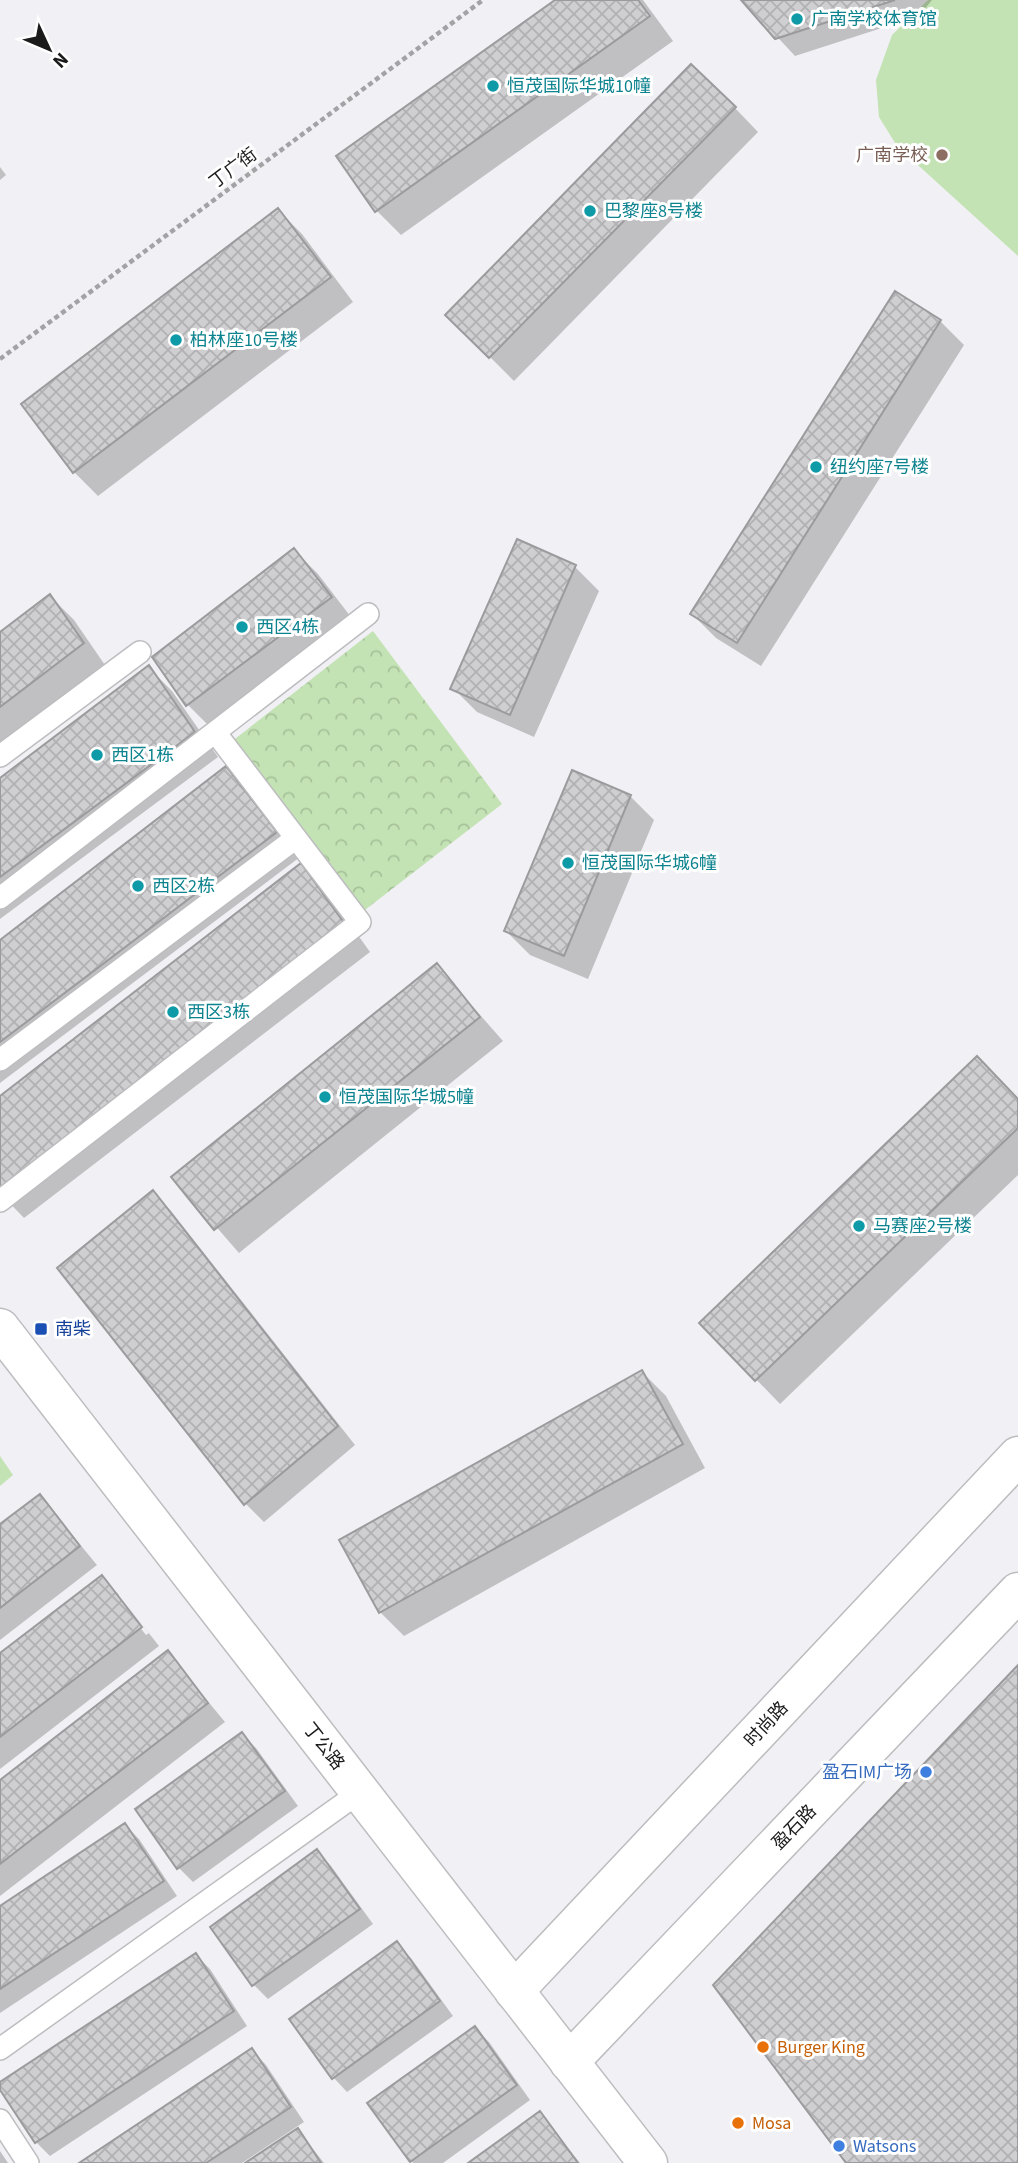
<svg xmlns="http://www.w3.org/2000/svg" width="1018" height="2163" font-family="'Source Sans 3','Noto Sans SC',sans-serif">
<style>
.park{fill:url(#park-crowns)}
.pitch{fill:#c3e3b4}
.shadow{fill:#0003}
.building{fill:url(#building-cross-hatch);stroke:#9b9b9e;stroke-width:2}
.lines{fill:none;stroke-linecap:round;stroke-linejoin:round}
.lane-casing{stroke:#bdbdc0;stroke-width:24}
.street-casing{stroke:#bdbdc0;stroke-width:41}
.secondary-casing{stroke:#bdbdc0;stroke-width:41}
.path{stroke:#a3a2a5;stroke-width:4.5;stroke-dasharray:5 3.5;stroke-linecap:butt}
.lane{stroke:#fff;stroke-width:21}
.street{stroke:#fff;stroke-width:38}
.secondary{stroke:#fff;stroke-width:38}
.culture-dot{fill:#0f9aa8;stroke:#fff;stroke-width:2.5}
.education-dot{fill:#8d6e63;stroke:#fff;stroke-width:2.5}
.transit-dot{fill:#1a4fb4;stroke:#fff;stroke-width:2.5}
.shop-dot{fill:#3f7fe0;stroke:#fff;stroke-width:2.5}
.food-dot{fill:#e8710a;stroke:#fff;stroke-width:2.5}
.labels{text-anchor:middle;stroke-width:6;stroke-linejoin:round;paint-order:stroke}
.culture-label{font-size:18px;fill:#0d838f;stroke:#fff;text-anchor:start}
.education-label{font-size:18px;fill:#785e54;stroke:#fff;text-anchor:end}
.street-label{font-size:18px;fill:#1b1b1c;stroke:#fff}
.transit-label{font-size:18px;fill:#164399;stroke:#fff;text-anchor:start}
.shop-label{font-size:18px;fill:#366cbe;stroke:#fff;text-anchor:end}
.food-label{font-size:18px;fill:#c56008;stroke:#fff;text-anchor:start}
</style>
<defs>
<pattern id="park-crowns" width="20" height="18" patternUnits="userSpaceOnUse" patternTransform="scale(1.75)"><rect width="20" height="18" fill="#c3e3b4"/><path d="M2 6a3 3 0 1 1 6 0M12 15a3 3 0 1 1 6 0" fill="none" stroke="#a7c29a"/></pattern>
<pattern id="building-cross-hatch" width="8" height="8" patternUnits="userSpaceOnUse" patternTransform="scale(1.75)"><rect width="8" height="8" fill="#cfcfd2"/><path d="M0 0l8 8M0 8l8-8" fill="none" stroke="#b1b1b4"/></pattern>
</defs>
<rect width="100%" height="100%" fill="#f1f0f4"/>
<path class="park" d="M373 631 502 804 361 913 231 742Z"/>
<path class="pitch" d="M928 0H1018V256L897 146 879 117 876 80 892 35Z
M0 1456 13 1475 0 1486Z"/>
<path class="shadow" d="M558 0H643L673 41 401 235 377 211Z
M743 0H932L919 16 795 56Z
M735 108 758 132 514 381 448 315Z
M0 167 6 175 0 180Z
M278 210 302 234 353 302 98 496 74 472Z
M940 321 964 345 761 666 716 638 692 614Z
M294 550 318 574 354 621 212 729 188 705 155 657Z
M575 567 599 591 534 737 477 712 453 688Z
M50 596 74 620 107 668 0 749V634Z
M148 667 172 691 218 757 0 919V780Z
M226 768 250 792 300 857 0 1083V943Z
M630 796 654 820 588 979 530 955 506 931Z
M301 865 325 889 370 952 24 1218 0 1193V1099Z
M437 966 503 1041 239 1253 173 1177Z
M1018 1100V1175L780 1404 702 1323Z
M153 1192 171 1211 355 1445 264 1522 246 1504 59 1269Z
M642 1372 666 1396 705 1468 404 1636 380 1612 341 1541Z
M40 1496 97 1565 0 1640V1526Z
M101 1577 119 1595H115L146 1635 149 1633 119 1595 159 1646 0 1769V1656Z
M168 1653 225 1722 0 1896V1782Z
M242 1734 256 1748 298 1806 193 1882 179 1868Z
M125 1825 139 1839 177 1896 0 2013V1908Z
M317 1851 331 1866 373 1924 268 1999 254 1985Z
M397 1944 411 1958 453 2016 347 2092 333 2077Z
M196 1955 210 1969 247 2026 50 2156 36 2142 0 2084Z
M475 2028 489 2042 530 2100 443 2163H413L370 2103Z
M252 2050 266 2065 304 2122 242 2163H82Z
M540 2113 580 2163H471Z
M298 2130 324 2163H248Z
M0 2151 8 2163H0Z"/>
<path class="building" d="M555 0H638L650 16 375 212 336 156Z
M741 0H895L775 39Z
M691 64 736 107 489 358 445 315Z
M278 208 331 277 73 473 21 404Z
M895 291 941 320 737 643 690 614Z
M517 539 576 565 510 715 450 689Z
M294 548 332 597 186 706 152 657Z
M50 594 84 643 0 707V632Z
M149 665 195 732 0 877V778Z
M226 766 277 832 0 1042V940Z
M572 770 631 795 564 956 504 931Z
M301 863 347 927 0 1194V1096Z
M437 963 480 1017 214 1230 171 1177Z
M977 1056 1018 1099V1128L755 1381 699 1323Z
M153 1190 338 1426 244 1505 57 1268Z
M642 1370 683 1444 379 1613 339 1540Z
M40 1494 80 1546 0 1608V1524Z
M102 1575 142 1627 0 1737V1653Z
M168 1650 208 1703 0 1864V1780Z
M1018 1665V2163H846L713 1985Z
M242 1732 285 1791 177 1869 135 1809Z
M125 1823 164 1881 0 1989V1906Z
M317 1849 360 1909 252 1986 210 1927Z
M397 1941 440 2001 332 2079 289 2019Z
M196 1953 234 2011 35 2143 0 2090V2082Z
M475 2026 517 2085 410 2162 367 2103Z
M252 2048 291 2107 206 2163H79Z
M540 2111 578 2163H468Z
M298 2128 321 2163H245Z"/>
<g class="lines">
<defs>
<path id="lane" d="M0 756 140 652
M0 898 368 614
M0 1060 296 838
M0 1201 360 922 215 732
M0 2049 360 1792
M0 2120 28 2163"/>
<path id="street" d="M514 1991 1018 1456
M569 2062 1018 1592"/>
<path id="secondary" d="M0 1328 648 2163"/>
</defs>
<use href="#lane" class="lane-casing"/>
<use href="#street" class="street-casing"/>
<use href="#secondary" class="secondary-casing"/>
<path class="path" d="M0 359 483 0"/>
<use href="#lane" class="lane"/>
<use href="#street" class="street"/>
<use href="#secondary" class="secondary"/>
</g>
<g class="culture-dot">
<circle cx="797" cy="19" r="7"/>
<circle cx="493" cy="86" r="7"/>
<circle cx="590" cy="211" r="7"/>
<circle cx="176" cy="340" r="7"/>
<circle cx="816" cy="467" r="7"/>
<circle cx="242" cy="627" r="7"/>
<circle cx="97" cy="755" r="7"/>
<circle cx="568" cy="863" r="7"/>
<circle cx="138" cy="886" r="7"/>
<circle cx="173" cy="1012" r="7"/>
<circle cx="325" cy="1097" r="7"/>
<circle cx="859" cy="1226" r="7"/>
</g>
<circle class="education-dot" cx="942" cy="155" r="7"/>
<rect class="transit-dot" x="34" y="1322" width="14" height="14" rx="3.5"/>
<g class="shop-dot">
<circle cx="926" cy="1772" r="7"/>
<circle cx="839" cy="2146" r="7"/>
</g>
<g class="food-dot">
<circle cx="763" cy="2047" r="7"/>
<circle cx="738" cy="2123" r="7"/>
</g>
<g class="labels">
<g class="culture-label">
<text x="811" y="25">广南学校体育馆</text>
<text x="507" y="92">恒茂国际华城10幢</text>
<text x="604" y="217">巴黎座8号楼</text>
<text x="190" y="346">柏林座10号楼</text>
<text x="830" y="473">纽约座7号楼</text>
<text x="256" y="633">西区4栋</text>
<text x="111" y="761">西区1栋</text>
<text x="582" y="869">恒茂国际华城6幢</text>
<text x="152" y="892">西区2栋</text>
<text x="187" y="1018">西区3栋</text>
<text x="339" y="1103">恒茂国际华城5幢</text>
<text x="873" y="1232">马赛座2号楼</text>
</g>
<g class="education-label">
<text x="928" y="161">广南学校</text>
</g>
<g class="street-label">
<text transform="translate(233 168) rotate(-37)" y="6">丁广街</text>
<text transform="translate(766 1724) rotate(-47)" y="6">时尚路</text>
<text transform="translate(324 1746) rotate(52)" y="6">丁公路</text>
<text transform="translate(794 1827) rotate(-46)" y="6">盈石路</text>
</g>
<g class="transit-label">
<text x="55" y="1335">南柴</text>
</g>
<g class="shop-label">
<text x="912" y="1778">盈石IM广场</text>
<text x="853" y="2152" text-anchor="start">Watsons</text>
</g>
<g class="food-label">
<text x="777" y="2053">Burger King</text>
<text x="752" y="2129">Mosa</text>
</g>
</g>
<g transform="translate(49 49) rotate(134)" stroke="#ffffff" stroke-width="5" paint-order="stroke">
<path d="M0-5L12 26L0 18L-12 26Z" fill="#1b1b1c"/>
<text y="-10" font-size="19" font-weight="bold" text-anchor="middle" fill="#1b1b1c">N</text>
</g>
</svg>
